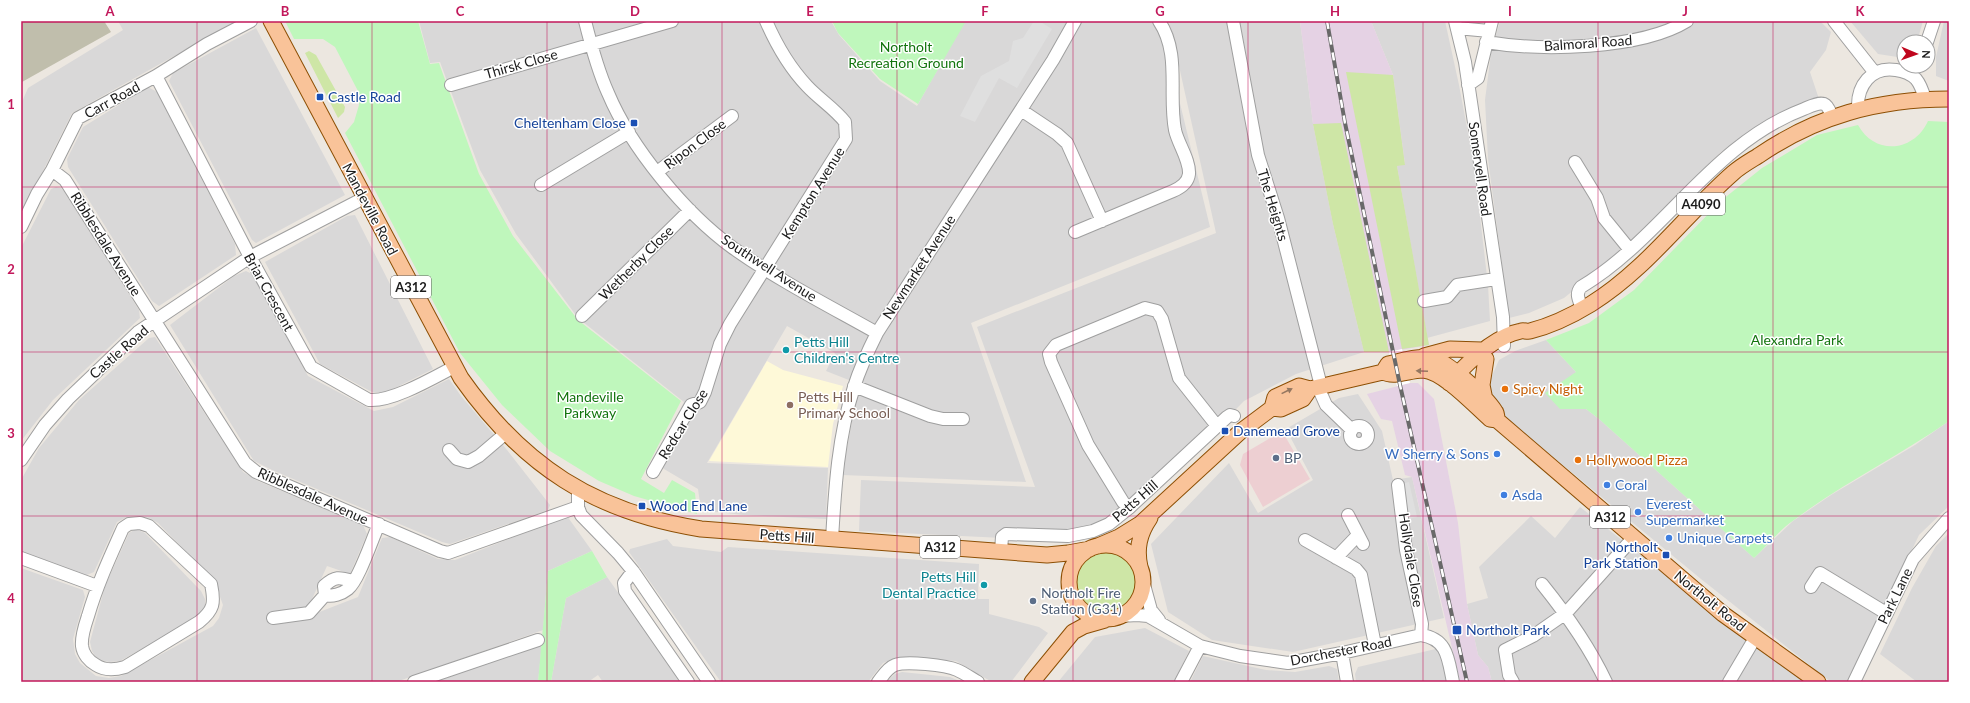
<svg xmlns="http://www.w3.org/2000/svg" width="1970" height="703" font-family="Lato,sans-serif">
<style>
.residential{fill:#d9d8d8}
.commercial{fill:#edcfd2}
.industrial{fill:#e5d2e4}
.education{fill:#fef9d8}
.construction{fill:#c0beac}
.grass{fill:#cee6a6}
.park{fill:#bff7bc}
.parking{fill:#dfdfdf}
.pier{fill:#fff}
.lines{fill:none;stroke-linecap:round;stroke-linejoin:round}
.minor-casing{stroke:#9f9f9f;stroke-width:14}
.major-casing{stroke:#8d4f04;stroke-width:17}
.minor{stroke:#fff;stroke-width:12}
.major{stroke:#f9c399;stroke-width:15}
.rail-casing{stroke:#696969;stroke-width:4}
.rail{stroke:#fff;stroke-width:2.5;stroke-dasharray:8;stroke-linecap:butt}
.oneway{fill:#957760}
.grid{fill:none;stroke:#c2185b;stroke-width:1;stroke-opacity:0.55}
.transit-dot{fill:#1a4fb4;stroke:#fff;stroke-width:1.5}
.culture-dot{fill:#0f9aa8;stroke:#fff;stroke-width:1.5}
.food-dot{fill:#e8710a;stroke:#fff;stroke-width:1.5}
.education-dot{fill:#8d6e63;stroke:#fff;stroke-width:1.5}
.shop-dot{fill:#3f7fe0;stroke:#fff;stroke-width:1.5}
.service-dot{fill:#5c6f8a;stroke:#fff;stroke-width:1.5}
.labels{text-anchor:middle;stroke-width:3;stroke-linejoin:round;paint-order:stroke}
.shield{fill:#fff;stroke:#5f5f5f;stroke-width:1}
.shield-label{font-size:13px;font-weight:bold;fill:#1b1b1b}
.street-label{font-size:14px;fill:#1b1b1b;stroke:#fff}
.park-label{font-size:14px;fill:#12740e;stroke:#fff}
.transit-label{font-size:14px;fill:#164399;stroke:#fff;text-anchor:start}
.culture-label{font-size:14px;fill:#0d838f;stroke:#fff;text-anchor:start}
.food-label{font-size:14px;fill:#c56008;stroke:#fff;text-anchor:start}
.education-label{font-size:14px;fill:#785e54;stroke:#fff;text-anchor:start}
.shop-label{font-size:14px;fill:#366cbe;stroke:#fff;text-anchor:start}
.service-label{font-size:14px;fill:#4e5e75;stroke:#fff;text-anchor:start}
.neatline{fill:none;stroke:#c2185b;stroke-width:1.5}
.grid-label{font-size:13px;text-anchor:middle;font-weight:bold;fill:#c2185b}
</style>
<rect width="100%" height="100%" fill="#ece7e0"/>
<path class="residential" d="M118 21H237L72 113 21 215V104L28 88 123 30Z
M419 21H831L839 35 880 81 917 106 965 21H1160L1210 227 971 323 1026 482 842 475 859 384 826 371 835 353 787 326 707 463 828 468 826 519 743 515 701 510 698 489 664 469 654 459 684 402 578 318 516 234 480 170 440 62 430 63Z
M1169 21H1300L1313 124 1333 224 1364 352 1296 374 1244 401 1179 467 1123 517 1042 540 859 531 861 480 1035 487 977 327 1216 233Z
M1371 21H1445L1459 85 1474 165 1488 285 1490 321 1427 338 1397 166 1405 164 1393 75Z
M1500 21H1820L1831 32 1826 50 1810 72 1819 99 1747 134 1721 152 1621 252 1564 298 1529 313 1509 318 1488 159 1485 100 1491 53Z
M1850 21H1923L1917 42H1904V58L1878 54Z
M1944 21H1949V81L1936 76V57Z
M256 28 345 195 256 243 252 240 169 81 173 73Z
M148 87 157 92 235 244 236 255 159 306 152 301 68 167 67 159 83 127Z
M56 187 61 188 64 191 139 310 140 318 53 400 21 441V248L51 189Z
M355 215 433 369 389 391 380 393 372 392 320 364 265 262 347 216Z
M246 271 252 274 308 376 374 411 393 407 449 379 461 396 507 450 550 505 548 510 450 544 442 542 272 470 254 461 170 325 234 276Z
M155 337 243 472 258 481 363 525 367 534 350 574 327 566 308 608 309 616 358 597 382 538 390 537 438 559 455 560 567 516 592 551 548 571 543 630 396 682H21V568L83 590 85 597 73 639 75 654 80 663 96 676 109 678 121 676 213 626 219 618 223 605 214 580 158 523 149 518 138 516 127 517 117 522 94 572 84 576 21 551V480L39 448 79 400 149 338Z
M1546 340 1576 372 1560 409H1586L1599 419 1754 558 1793 521 1831 495 1915 445 1949 421V506L1919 535 1849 682H1831L1701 579 1496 410 1488 389 1491 378 1499 360 1515 351Z
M1358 394 1382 431 1393 480 1412 477 1444 618 1293 652 1212 640 1168 612 1151 544 1229 463 1258 513 1313 480 1286 429 1339 398Z
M1580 507 1637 552 1811 682H1492L1488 667 1478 655 1467 604 1488 598 1479 567 1531 516 1555 538Z
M136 529 145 533 201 591 205 599V609L199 617 120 661 109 662 100 660 95 656 92 651 90 642 105 586 129 533Z
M1949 533V682H1917L1880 654 1912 588 1936 546Z
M667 539 673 546 721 552 728 547 979 564 978 599H989V614L1039 627 1048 633 1011 682H992L956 661 897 657 883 663 868 682H721L629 552 630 549Z
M607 577 682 682H603L598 675 588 682H551L566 598Z
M1145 628 1189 651 1174 682H1058L1095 637Z
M542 643 538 682H431Z
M1440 648 1448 682H1356L1355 674 1358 667Z
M1203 656 1266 670 1295 672 1329 666 1337 669 1339 682H1190Z
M902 672 950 677 962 682H886L895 674Z"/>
<path class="commercial" d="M1282 431 1310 479 1263 507 1240 465 1243 454Z"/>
<path class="industrial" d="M1300 21H1371L1393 75 1405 165 1397 166 1429 345 1389 352H1364L1333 224 1313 124Z
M1410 383H1418L1434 399 1458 523 1467 604 1478 655 1488 667 1492 682H1460L1412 477 1405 475 1392 421 1381 419 1367 394Z"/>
<path class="education" d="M767 361 783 370 843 386 833 424 828 467 709 461Z"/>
<path class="construction" d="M21 21H104L111 32 22 82 21 86Z"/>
<path class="grass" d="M309 51 316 55 345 107 344 112 338 118 305 53Z
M1346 72 1393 75 1405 165 1397 166 1429 345 1402 349Z
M1341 123 1389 352H1364L1333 224 1313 124Z
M1076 582a30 30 0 1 1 60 0a30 30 0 1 1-60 0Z"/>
<path class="park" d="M285 21H418L430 64 439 63 479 174 513 236 578 320 681 401 641 479 664 493 672 480 695 493 697 514 634 496 599 481 550 451 502 405 460 353 345 133 354 122 359 105 358 91 335 47 323 39H294Z
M832 21H966L918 104 880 79 838 33Z
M1928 121 1949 122V421C1899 456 1843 483 1794 520 1779 530 1767 546 1754 558L1599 419 1586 409H1560L1545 393 1576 372 1546 340 1589 323 1634 290 1722 200 1762 168 1817 135 1858 125C1875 156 1914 152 1928 121Z
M592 551 607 577 566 598 551 682H538L548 571Z"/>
<path class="parking" d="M1034 21H1039L1052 29 1017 88 999 78 975 122 960 116 981 76 1009 61 1013 41 1023 38Z
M1409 482 1417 517 1400 521 1393 486Z"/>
<path class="pier" d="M1402 349 1410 383 1397 386 1389 352Z"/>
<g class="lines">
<defs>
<path id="minor" d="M585 21C591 45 598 71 608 93 631 148 685 213 733 248 778 280 829 306 877 333
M1233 21 1258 155 1278 218 1321 386
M1455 21 1465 62 1503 317 1504 346
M1834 21 1875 73
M1457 28 1489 31
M1486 42C1539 51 1640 50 1687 21
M1927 42 1934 21
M156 76 250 257 311 367 369 400C392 402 433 378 454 367
M451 85 672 21
M1468 85 1478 78 1492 21
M1858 108C1857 86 1871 66 1896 70 1903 71 1911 74 1916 79 1921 85 1923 92 1925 99
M1021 110 1057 134 1067 143 1102 221
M1575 162 1597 198 1604 218 1630 250
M52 170 65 180 245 463 256 472 440 551 448 553 578 507
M657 172 732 116
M541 185 629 132
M21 227 37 194 52 170 78 118 156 76 207 44 251 21
M1075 232 1173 191C1180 188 1188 183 1189 174 1190 160 1178 144 1175 130 1168 93 1181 54 1159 21
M1424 301 1447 297 1457 285 1496 279
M1582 308C1579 300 1575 294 1581 287 1663 238 1711 144 1804 109 1809 107 1818 102 1824 104 1829 106 1830 113 1832 117
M582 316 690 210
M854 386 930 416 943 419H963
M1318 387 1326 405 1352 430
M1350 435a9 9 0 1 1 18 0a9 9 0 1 1-18 0Z
M449 450 457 459 468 462 479 456 506 433
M21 460 45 425 68 399 138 332 250 257 364 198
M653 472 691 405 700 402 705 392 720 344 730 324 846 139 845 122C834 108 819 99 807 86 789 67 776 44 766 21
M1398 485 1406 550 1422 624 1421 635
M578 490V507L581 515 618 553 633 571 709 682
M1129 508 1123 502 1088 445 1051 362 1049 354 1056 345 1145 308 1157 311 1162 319 1179 378 1217 426
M1348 515 1363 544
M140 523 149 526 211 584C215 603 214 610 199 622L125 667C115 670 105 671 96 665 89 661 83 654 82 646 81 636 85 625 88 616 97 585 110 557 123 528L129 524Z
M832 539C835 488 838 436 854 387 860 368 868 351 877 333L1053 60 1075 21
M1305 540 1356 569 1361 575 1375 645
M1001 551 1002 537 1006 534 1068 536 1093 531 1109 524 1129 508 1227 417 1230 415 1234 416
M21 558 97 586
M1336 558 1358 535
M633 571 624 583 625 591 688 682
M353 581C339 577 335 576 324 586L325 595C332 597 342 594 348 589 359 580 372 539 379 524
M1143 581 1151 610 1159 620
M1542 584C1567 615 1589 646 1606 682
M1811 587 1820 573 1886 613
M1121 616 1137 615 1148 616 1200 646 1240 656 1288 663 1342 653 1421 635C1448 639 1448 659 1453 682
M273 618 309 613 325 595
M1342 653 1347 682
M414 682 538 640
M878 682C883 676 887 668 895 665 906 661 946 665 957 670 964 673 971 678 978 682
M1181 682 1200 646
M1513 682 1509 675 1505 650 1533 636 1566 613 1634 537
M1729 682 1755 638
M1854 682 1913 559 1949 518"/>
<path id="major" d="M271 21 461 378C523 466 594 512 701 529L1047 555 1068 553 1090 549
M1424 356 1450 349 1482 350
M1383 372C1395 378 1409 370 1423 370 1443 371 1475 406 1490 419L1497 420 1723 614 1818 682
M1383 372 1388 364C1401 361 1417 356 1431 358 1448 361 1486 397 1495 411 1497 413 1497 417 1497 420
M1449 383C1466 364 1494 336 1521 331 1524 330 1527 332 1530 331 1550 326 1573 315 1591 304 1646 270 1685 215 1733 173 1741 166 1750 161 1758 156 1816 116 1878 99 1949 99
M1485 400 1482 385 1486 359
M1272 408 1281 409 1303 399 1310 389
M1069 582a37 37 0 1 1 74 0a37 37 0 1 1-74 0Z
M1098 546 1119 537 1140 524 1240 432 1272 408 1275 397 1299 386 1310 389 1383 372
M1140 567C1136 549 1139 534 1150 518
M1032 682 1073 632 1084 626 1105 620"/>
</defs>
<use href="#minor" class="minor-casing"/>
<use href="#major" class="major-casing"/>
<use href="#minor" class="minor"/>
<use href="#major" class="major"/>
<defs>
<path id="rail" d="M1327 21 1345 123 1400 385 1467 682"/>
</defs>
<use href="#rail" class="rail-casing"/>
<use href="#rail" class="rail"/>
</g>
<defs><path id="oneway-solid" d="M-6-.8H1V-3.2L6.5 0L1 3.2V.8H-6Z"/></defs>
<g class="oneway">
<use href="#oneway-solid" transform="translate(1422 371) rotate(-178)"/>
<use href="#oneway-solid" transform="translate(1287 391) rotate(-26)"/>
</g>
<path class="grid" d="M197 21V682M372 21V682M547 21V682M722 21V682M897 21V682M1073 21V682M1248 21V682M1423 21V682M1598 21V682M1773 21V682M21 187H1949M21 352H1949M21 516H1949"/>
<g class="transit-dot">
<rect x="316" y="93" width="8" height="8" rx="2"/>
<rect x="630" y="119" width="8" height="8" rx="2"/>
<rect x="1221" y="427" width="8" height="8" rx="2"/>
<rect x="638" y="502" width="8" height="8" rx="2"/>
<rect x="1662" y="551" width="8" height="8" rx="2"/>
<rect x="1452" y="625" width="10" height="10" rx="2"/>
</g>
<g class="culture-dot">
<circle cx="786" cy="350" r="4"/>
<circle cx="984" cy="585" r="4"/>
</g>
<g class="food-dot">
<circle cx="1505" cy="389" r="4"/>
<circle cx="1578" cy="460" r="4"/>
</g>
<circle class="education-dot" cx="790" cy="405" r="4"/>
<g class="shop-dot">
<circle cx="1497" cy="454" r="4"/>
<circle cx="1607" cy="485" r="4"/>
<circle cx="1504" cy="495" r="4"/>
<circle cx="1638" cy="512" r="4"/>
<circle cx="1669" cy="538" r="4"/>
</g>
<g class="service-dot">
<circle cx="1276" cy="458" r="4"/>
<circle cx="1033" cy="601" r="4"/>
</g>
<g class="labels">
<g class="shield">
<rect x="1677" y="193" width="48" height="22" rx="3"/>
<rect x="391" y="276" width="40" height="22" rx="3"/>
<rect x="1590" y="506" width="40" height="22" rx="3"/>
<rect x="920" y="536" width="40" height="22" rx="3"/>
</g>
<g class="shield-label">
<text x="1701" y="209">A4090</text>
<text x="411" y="292">A312</text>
<text x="1610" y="522">A312</text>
<text x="940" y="552">A312</text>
</g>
<g class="street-label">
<text transform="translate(1588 43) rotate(-4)" y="5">Balmoral Road</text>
<text transform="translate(521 64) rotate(-16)" y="5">Thirsk Close</text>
<text transform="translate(112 100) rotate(-29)" y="5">Carr Road</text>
<text transform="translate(695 144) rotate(-37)" y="5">Ripon Close</text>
<text transform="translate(1480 169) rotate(82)" y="5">Somervell Road</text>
<text transform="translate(813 193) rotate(-58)" y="5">Kempton Avenue</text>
<text transform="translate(1273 205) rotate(73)" y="5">The Heights</text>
<text transform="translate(370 209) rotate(62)" y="5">Mandeville Road</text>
<text transform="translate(106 244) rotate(58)" y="5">Ribblesdale Avenue</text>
<text transform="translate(636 263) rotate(-45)" y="5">Wetherby Close</text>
<text transform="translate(919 267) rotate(-57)" y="5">Newmarket Avenue</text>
<text transform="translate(769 268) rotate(33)" y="5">Southwell Avenue</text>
<text transform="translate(269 292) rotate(61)" y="5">Briar Crescent</text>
<text transform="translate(119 352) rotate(-41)" y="5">Castle Road</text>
<text transform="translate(683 424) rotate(-58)" y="5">Redcar Close</text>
<text transform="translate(313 496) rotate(24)" y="5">Ribblesdale Avenue</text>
<text transform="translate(1135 501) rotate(-41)" y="5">Petts Hill</text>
<text transform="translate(787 536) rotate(4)" y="5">Petts Hill</text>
<text transform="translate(1411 560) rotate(81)" y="5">Hollydale Close</text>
<text transform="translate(1895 596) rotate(-64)" y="5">Park Lane</text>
<text transform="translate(1710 601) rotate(39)" y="5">Northolt Road</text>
<text transform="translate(1341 651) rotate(-11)" y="5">Dorchester Road</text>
</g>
<g class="park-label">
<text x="906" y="52">Northolt<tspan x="906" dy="16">Recreation Ground</tspan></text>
<text x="1797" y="345">Alexandra Park</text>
<text x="590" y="402">Mandeville<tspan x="590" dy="16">Parkway</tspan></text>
</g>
<g class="transit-label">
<text x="328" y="102">Castle Road</text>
<text x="626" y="128" text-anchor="end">Cheltenham Close</text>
<text x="1233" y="436">Danemead Grove</text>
<text x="650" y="511">Wood End Lane</text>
<text x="1658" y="552" text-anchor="end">Northolt<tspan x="1658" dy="16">Park Station</tspan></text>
<text x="1466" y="635">Northolt Park</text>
</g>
<g class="culture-label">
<text x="794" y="347">Petts Hill<tspan x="794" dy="16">Children's Centre</tspan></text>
<text x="976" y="582" text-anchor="end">Petts Hill<tspan x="976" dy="16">Dental Practice</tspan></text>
</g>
<g class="food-label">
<text x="1513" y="394">Spicy Night</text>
<text x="1586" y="465">Hollywood Pizza</text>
</g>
<g class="education-label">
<text x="798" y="402">Petts Hill<tspan x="798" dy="16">Primary School</tspan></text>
</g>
<g class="shop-label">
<text x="1489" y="459" text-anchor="end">W Sherry &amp; Sons</text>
<text x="1615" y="490">Coral</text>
<text x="1512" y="500">Asda</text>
<text x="1646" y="509">Everest<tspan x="1646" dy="16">Supermarket</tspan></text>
<text x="1677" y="543">Unique Carpets</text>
</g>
<g class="service-label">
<text x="1284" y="463">BP</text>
<text x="1041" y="598">Northolt Fire<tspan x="1041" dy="16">Station (G31)</tspan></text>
</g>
</g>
<rect width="1970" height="703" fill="none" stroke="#ffffff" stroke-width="44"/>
<g transform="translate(1916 54) rotate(92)"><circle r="19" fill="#ffffff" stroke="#a4a4a4"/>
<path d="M0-3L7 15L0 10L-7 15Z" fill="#c0061d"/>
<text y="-6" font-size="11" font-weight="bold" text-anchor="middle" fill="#1b1b1b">N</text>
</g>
<rect x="22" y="22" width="1926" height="659" class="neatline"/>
<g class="grid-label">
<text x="110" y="16">A</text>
<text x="285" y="16">B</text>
<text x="460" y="16">C</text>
<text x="635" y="16">D</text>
<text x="810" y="16">E</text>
<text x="985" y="16">F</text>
<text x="1160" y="16">G</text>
<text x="1335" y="16">H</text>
<text x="1510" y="16">I</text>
<text x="1685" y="16">J</text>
<text x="1860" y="16">K</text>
<text x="11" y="109">1</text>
<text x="11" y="274">2</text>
<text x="11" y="438">3</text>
<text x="11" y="603">4</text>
</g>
</svg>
